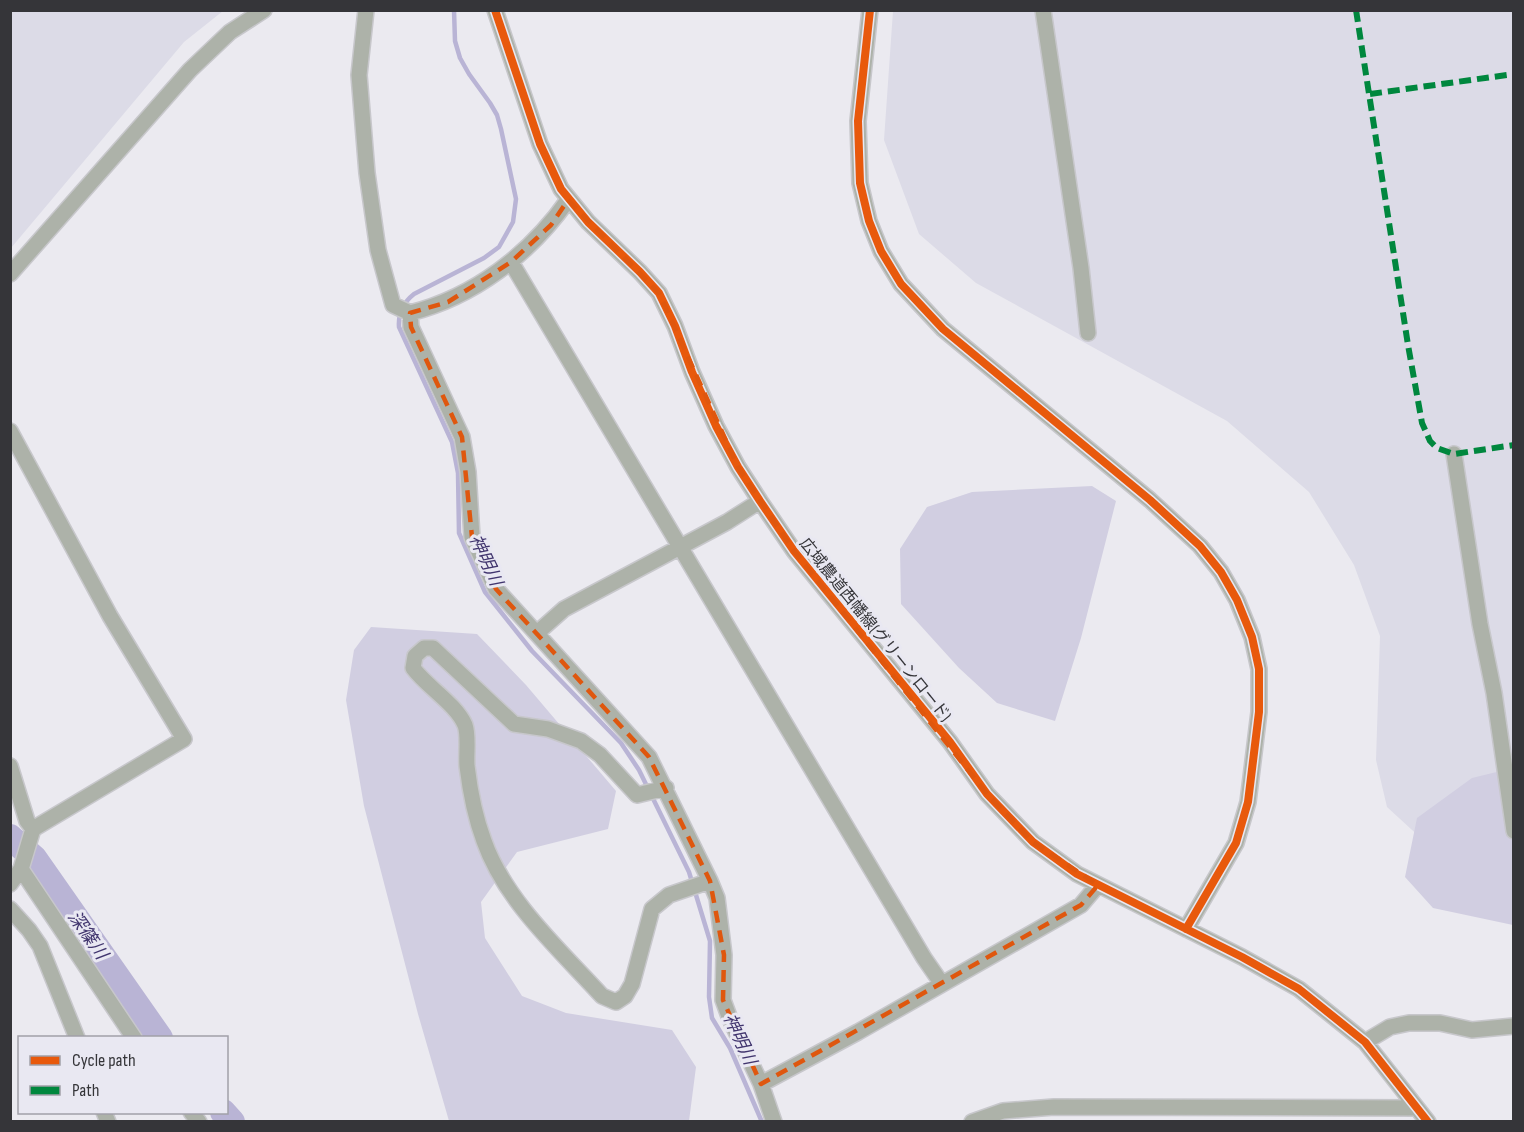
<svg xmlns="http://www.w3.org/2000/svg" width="1524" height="1132" font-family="'Sofia Sans Condensed','Noto Sans JP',sans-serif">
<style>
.built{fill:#dcdbe7}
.green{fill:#d1cee1}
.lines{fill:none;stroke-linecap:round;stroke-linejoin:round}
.stream{stroke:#b9b4d5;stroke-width:4.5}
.river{stroke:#b9b4d5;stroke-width:26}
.minor-casing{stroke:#c7c7cb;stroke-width:18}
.minor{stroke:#adb2a9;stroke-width:15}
.quiet{stroke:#00873e;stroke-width:6;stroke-dasharray:12 6;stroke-linecap:butt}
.cycleway-casing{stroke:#e9e8f2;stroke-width:11}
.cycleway{stroke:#e8590c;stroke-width:8}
.marked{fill:none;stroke:#df570e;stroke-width:4.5;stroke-dasharray:12 8;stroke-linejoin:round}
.labels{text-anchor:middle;stroke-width:6;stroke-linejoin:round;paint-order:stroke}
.street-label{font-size:16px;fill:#353539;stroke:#e9e8f2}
.water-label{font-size:18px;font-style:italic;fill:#41356e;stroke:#e9e8f2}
</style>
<rect width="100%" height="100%" fill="#ebeaf0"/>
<path class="built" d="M11 10 223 11 184 42 11 248Z
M893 11H1513V865L1436 852 1387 807 1376 760 1380 636 1354 565 1309 492 1227 421 976 283 919 234 884 140Z"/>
<path class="green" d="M1092 486 1116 501 1081 638 1055 721 997 703 959 668 901 604 900 549 927 507 972 492Z
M371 627 477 634 526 685 616 791 608 829 517 852 481 902 485 938 522 996 566 1013 672 1030 696 1067 689 1121H449L418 1014 364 806 346 700 354 650Z
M1513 768V925L1433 908 1405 877 1417 818 1472 778Z"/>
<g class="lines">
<path class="stream" d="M454 10 455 41 460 58 469 74 490 103 497 115 501 129 516 199 513 222 499 247 484 258 414 294C404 302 398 313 399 327L452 442 458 473 459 533 485 592 532 651 621 743 639 770 689 872 710 941 709 997 712 1018 730 1048 762 1122"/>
<path class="river" d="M10 837 34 858 160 1038
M223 1112 232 1122"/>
<defs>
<path id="minor" d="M366 10 359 75 367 173 378 250 393 305 410 313C474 297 530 254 568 200
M495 10 540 144 561 189 588 222 640 272 659 293 675 326 692 372 716 426 738 467 760 501 794 551 950 742 987 794 1033 842 1077 874 1242 957 1299 989 1365 1042 1428 1122
M870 10 858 121 860 183 869 221 881 251 901 284 943 329 1150 500 1200 546 1221 572 1237 600 1252 637 1259 669V712L1248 802 1236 843 1186 929
M1043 10 1081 268 1088 333
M511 262 924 958 942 984
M10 274 190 70 230 32 264 10
M410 313 411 327 462 437 468 472 472 537 496 589 649 757 710 881 717 898 724 955 723 1000 730 1019 761 1084 774 1122
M10 431 110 616 184 739 33 829 21 869 10 884
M1454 454 1480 624 1494 693 1514 831
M537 633 564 609 727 522 760 501
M10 766 27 821 33 829
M666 788 637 795 600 755 581 741 548 729 514 724 433 648H424L415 656 413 668C427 687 456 704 465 725 469 736 466 753 467 766 470 791 475 817 484 841 505 901 561 951 602 996L616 1002 625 996 632 984 652 909 669 895 710 881
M21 869 134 1038
M10 909 29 930 40 946 77 1038
M1365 1042 1390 1027 1409 1023H1440L1472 1030 1514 1026
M761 1084 858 1032 1081 905 1098 885
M104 1112 108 1122
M191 1112 199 1122
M972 1122 1003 1111 1054 1107 1417 1108"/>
</defs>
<use href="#minor" class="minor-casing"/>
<use href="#minor" class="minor"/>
<path class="quiet" d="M1356 10 1408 345 1422 423 1430 441 1437 448 1454 454 1514 445
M1370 94 1514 74"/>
<defs>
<path id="cycleway" d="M495 10 540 144 561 189 588 222 640 272 659 293 675 326 692 372 716 426 738 467 760 501 794 551 950 742 987 794 1033 842 1077 874 1242 957 1299 989 1365 1042 1428 1122
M870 10 858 121 860 183 869 221 881 251 901 284 943 329 1150 500 1200 546 1221 572 1237 600 1252 637 1259 669V712L1248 802 1236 843 1186 929"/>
</defs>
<use href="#cycleway" class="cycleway-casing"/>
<use href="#cycleway" class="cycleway"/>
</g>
<path class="marked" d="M568 200 659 293 738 467 794 551 987 794 1033 842 1098 885 1081 905 761 1084 723 1000 724 955 710 881 649 757 496 589 472 537 462 437 411 327 410 313 448 302 511 262 551 225Z"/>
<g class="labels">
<g class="street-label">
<text transform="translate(876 629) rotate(51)" y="6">広域農道西幡線(グリーンロード)</text>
</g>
<g class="water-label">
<text transform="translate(486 560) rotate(65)" y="6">神明川</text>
<text transform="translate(88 935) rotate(55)" y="6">深篠川</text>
<text transform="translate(740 1039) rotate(65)" y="6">神明川</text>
</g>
</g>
<rect width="1524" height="1132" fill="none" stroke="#353539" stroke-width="24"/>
<rect x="18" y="1036" width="210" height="78" fill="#e9e8f2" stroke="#a1a0a8" stroke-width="1.5"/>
<rect x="30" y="1056" width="30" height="9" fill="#e8590c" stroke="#a1a0a8" stroke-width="1.5"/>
<text x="72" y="1066" font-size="18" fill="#353539">Cycle path</text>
<rect x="30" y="1086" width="30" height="9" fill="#00873e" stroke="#a1a0a8" stroke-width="1.5"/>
<text x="72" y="1096" font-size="18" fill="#353539">Path</text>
</svg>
